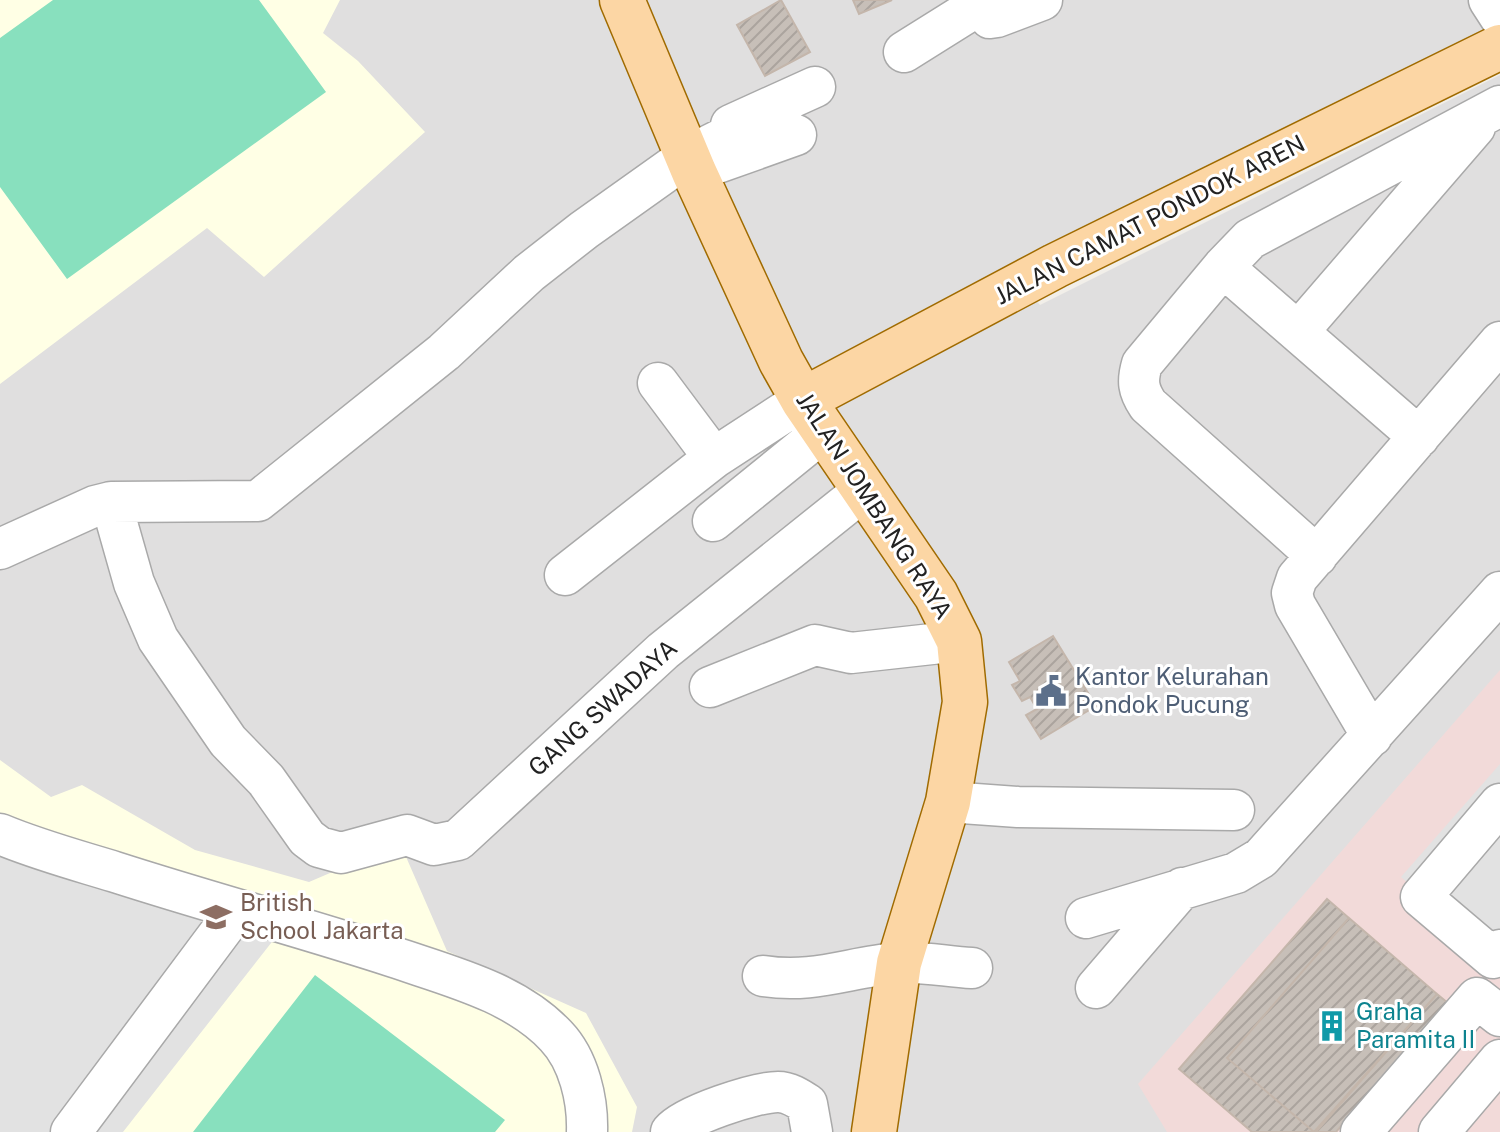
<svg xmlns="http://www.w3.org/2000/svg" width="1500" height="1132" font-family="'Public Sans',sans-serif">
<style>
.residential{fill:#e0dfdf}
.commercial{fill:#f2dad9}
.education{fill:#ffffe5}
.pitch{fill:#88e0be}
.parking{fill:#e2e2e2}
.building{fill:url(#building-hatch);stroke:#c4b6ab;stroke-width:2}
.lines{fill:none;stroke-linecap:round;stroke-linejoin:round}
.minor-casing{stroke:#a9a9a9;stroke-width:43}
.major-casing{stroke:#a06b00;stroke-width:47}
.minor{stroke:#fff;stroke-width:40}
.major{stroke:#fcd6a4;stroke-width:44}
.labels{text-anchor:middle;stroke-width:6;stroke-linejoin:round;paint-order:stroke}
.street-label{font-size:24px;fill:#222;stroke:#fff}
.service-label{font-size:24px;fill:#4e5e75;stroke:#fff;text-anchor:start}
.education-label{font-size:24px;fill:#785e54;stroke:#fff;text-anchor:start}
.culture-label{font-size:24px;fill:#0d838f;stroke:#fff;text-anchor:start}
</style>
<defs>
<pattern id="building-hatch" width="6" height="6" patternUnits="userSpaceOnUse" patternTransform="scale(2)"><rect width="6" height="6" fill="#c7bfb8"/><path d="M-1 1l2-2M0 6l6-6M5 7l2-2" fill="none" stroke="#aba49e"/></pattern>
</defs>
<rect width="100%" height="100%" fill="#f2efe9"/>
<path class="residential" d="M0 0H1500V29L1016 277 1040 305 1500 75V1132H0Z"/>
<path class="commercial" d="M1500 670V1132H1167L1138 1084Z"/>
<path class="education" d="M0 0H340L323 33 358 61 425 132 264 277 207 228 0 384Z
M0 760 51 797 82 785 195 850 309 882 400 843 447 951 586 1013 637 1107 632 1132H0Z"/>
<path class="pitch" d="M53 0H259L326 92 67 279 0 187V38Z
M315 975 505 1120 495 1132H193Z"/>
<path class="parking" d="M1500 764V959L1498 961 1401 877Z
M0 847 275 938 123 1132H0Z"/>
<path class="building" d="M781 0 810 52 765 76 737 25Z
M853 0H892L859 14Z
M1053 636 1096 706 1041 739 1026 715 1037 709 1030 697 1022 701 1012 685 1020 681 1009 662Z
M1327 899 1349 918 1227 1058 1314 1132H1252L1179 1069Z
M1349 918 1437 994 1314 1132 1227 1058Z
M1437 994 1448 1003 1336 1132H1316Z"/>
<g class="lines">
<defs>
<path id="minor" d="M1489 0 1500 17
M904 52 979 5 990 18 997 17 1042 0
M709 166 796 135
M1223 267 1419 437
M1298 332 1475 127
M658 383 714 458
M111 502 134 583 158 639 228 741 266 780 307 838 319 847 341 853 407 835 434 845 458 840 663 651 864 490
M713 521 824 431
M0 549 95 506 111 502 258 501 444 352 529 273 584 230 688 156 734 133 731 125 815 87
M1317 556 1148 405C1138 390 1137 381 1142 364L1223 267 1250 239 1500 106
M565 575 714 458 803 400
M710 687 815 645 851 653 959 641
M1372 736 1295 605 1292 593 1297 578 1500 342
M948 802 1018 807 1234 810
M1500 804 1421 897 1493 958 1500 950
M0 834C38 850 76 860 115 872 208 902 302 927 394 957 449 976 515 992 556 1036 579 1060 588 1100 587 1132
M1086 918 1236 873 1261 858 1500 592
M763 976C814 984 849 967 898 963 922 961 948 967 972 968
M1096 988 1182 888
M71 1132 236 911
M671 1132C685 1115 756 1092 778 1092 789 1092 798 1098 807 1104L812 1132
M1361 1132 1477 998 1500 1016
M1439 1132 1500 1060"/>
<path id="major" d="M622 0 694 172 781 361 803 400 936 595 959 641 965 702 948 802 899 963 874 1132
M803 400 1055 266 1500 47"/>
</defs>
<use href="#minor" class="minor-casing"/>
<use href="#major" class="major-casing"/>
<use href="#minor" class="minor"/>
<use href="#major" class="major"/>
</g>
<defs>
<symbol id="civic-bare" viewBox="-9 -9 18 18"><path d="M-.6-6.5H3V-4.5H.6V-3L4-1V1h2V6H-6V1h2V-1L-.6-3ZM-1.2 2.5V6h2.4V2.5Z" fill="#5c6f8a" stroke="#fff" stroke-width="2.5" paint-order="stroke"/></symbol>
<symbol id="school-bare" viewBox="-9 -9 18 18"><path d="M0-5L7-2L0 1L-7-2ZM-4 1L0 2.5L4 1V4Q0 6-4 4Z" fill="#8d6e63" stroke="#fff" stroke-width="2.5" paint-order="stroke"/></symbol>
<symbol id="building-bare" viewBox="-9 -9 18 18"><path d="M-4-6H4V6H1V3H-1V6H-4ZM-2.5-4.3h1.7v1.8h-1.7ZM.8-4.3h1.7v1.8H.8ZM-2.5-1h1.7V.8h-1.7ZM.8-1h1.7V.8H.8Z" fill="#0f9aa8" stroke="#fff" stroke-width="2.5" paint-order="stroke"/></symbol>
</defs>
<g fill-rule="evenodd">
<use href="#civic-bare" x="1029" y="669" width="44" height="44"/>
<use href="#school-bare" x="194" y="895" width="44" height="44"/>
<use href="#building-bare" x="1310" y="1004" width="44" height="44"/>
</g>
<g class="labels">
<g class="street-label">
<text transform="translate(1150 220) rotate(-27)" y="8">JALAN CAMAT PONDOK AREN</text>
<text transform="translate(874 506) rotate(57)" y="8">JALAN JOMBANG RAYA</text>
<text transform="translate(603 708) rotate(-42)" y="8">GANG SWADAYA</text>
</g>
<g class="service-label">
<text x="1075" y="685">Kantor Kelurahan<tspan x="1075" dy="28">Pondok Pucung</tspan></text>
</g>
<g class="education-label">
<text x="240" y="911">British<tspan x="240" dy="28">School Jakarta</tspan></text>
</g>
<g class="culture-label">
<text x="1356" y="1020">Graha<tspan x="1356" dy="28">Paramita II</tspan></text>
</g>
</g>
</svg>
